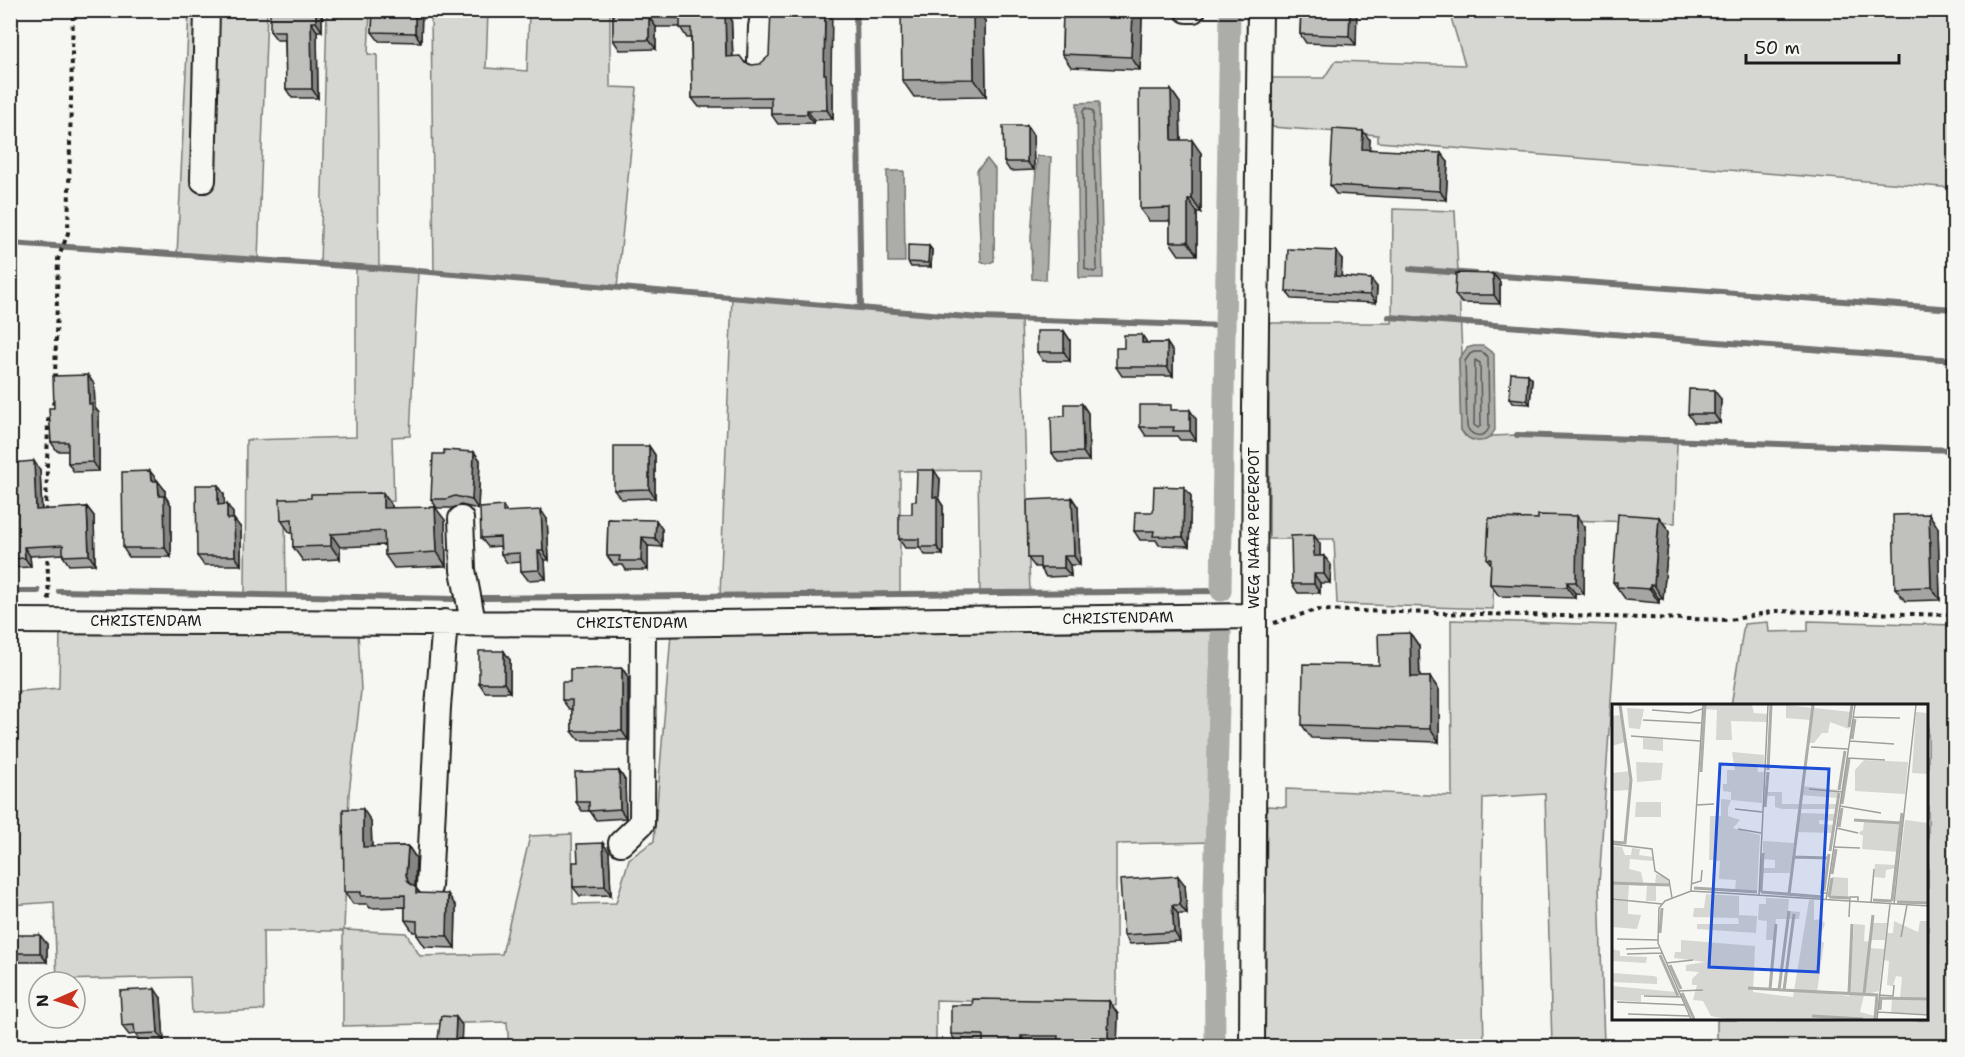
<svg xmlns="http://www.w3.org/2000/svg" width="1965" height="1057" font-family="'Shantell Sans',sans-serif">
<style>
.green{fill:#d6d6d2;stroke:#797977;stroke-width:1.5}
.water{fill:#acaca9;stroke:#727271;stroke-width:1.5}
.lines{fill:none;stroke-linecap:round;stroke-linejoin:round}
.shore{stroke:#565654;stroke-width:1.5}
.stream{stroke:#727271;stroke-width:6}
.canal{stroke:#acaca9;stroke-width:21}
.minor-casing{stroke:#1c1c1c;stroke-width:28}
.path{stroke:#1c1c1c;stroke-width:4;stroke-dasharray:4.5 4.5;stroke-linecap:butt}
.minor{stroke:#f6f6f2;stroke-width:24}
.wall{fill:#a5a5a3;stroke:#1c1c1c;stroke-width:1.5}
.shaded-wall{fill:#868684;stroke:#1c1c1c;stroke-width:1.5}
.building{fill:#c0c0bd;stroke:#1c1c1c;stroke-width:1.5}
.labels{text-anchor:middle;stroke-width:4.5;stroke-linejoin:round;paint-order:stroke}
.street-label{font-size:15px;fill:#1c1c1c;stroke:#f6f6f2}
.inset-river{fill:none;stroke:#acaca9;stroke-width:3}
.inset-road{fill:none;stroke:#9f9f9c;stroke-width:1.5}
.view{fill:#1d4ed8;fill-opacity:0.15;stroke:#1d4ed8;stroke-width:3}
.inset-edge{fill:none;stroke:#1c1c1c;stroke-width:3}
</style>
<rect width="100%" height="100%" fill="#f6f6f2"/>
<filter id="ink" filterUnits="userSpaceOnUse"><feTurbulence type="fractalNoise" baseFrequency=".0167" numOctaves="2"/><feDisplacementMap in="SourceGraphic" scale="12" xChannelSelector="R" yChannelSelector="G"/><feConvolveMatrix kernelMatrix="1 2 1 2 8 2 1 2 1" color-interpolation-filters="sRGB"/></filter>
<g filter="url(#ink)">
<path class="green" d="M189 11H267L258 260 177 255Z
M327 11H370L368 54 377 55 379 268 418 271 410 436 392 437 394 501 285 505 286 596 245 595 246 440 356 437V267L320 265Z
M431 11H488L486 68 527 71 529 11H610V87L637 88 617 288 434 273Z
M1449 11H1954V188L1378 142V135L1272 127V78H1324L1335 61 1465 65Z
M1393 209 1455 211 1462 353 1459 359 1461 430 1465 436 1486 440 1492 436 1517 435 1677 441 1675 523 1494 518 1493 609 1337 604 1334 539H1269V323H1392Z
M732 297 1021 320 1030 593 980 594 978 470 900 471V595L720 596Z
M1451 620 1616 625 1599 884 1604 1046H1552L1545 794 1483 798 1481 908 1484 1046H1265L1267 806 1286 807V789L1452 796Z
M1808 621 1954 625V1046H1717V1020H1928V706H1731L1744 624 1768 622 1769 632 1808 631Z
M60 630 358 631 361 691 349 793 344 930 406 933 420 956 502 954 530 836 572 834 573 904 616 903 629 859 654 841 671 634 1221 631 1216 842 1116 844V1005L936 1000V1046H509L507 1022 343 1026V931H263L264 1010 192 1013 190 977 57 980 54 902 11 905V692L59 688Z"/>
<path class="water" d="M1099 102 1103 278H1079L1077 103Z
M1037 156 1051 157 1046 280 1032 279 1031 237Z
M987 159 995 169 994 261 987 264 981 261 977 170Z
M887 171H904L905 262H888Z
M1474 346H1483L1494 354 1495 430C1487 446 1470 444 1461 430L1459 359 1467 348Z"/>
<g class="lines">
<path class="shore" d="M1086 108 1093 111 1097 269 1094 272 1085 269 1083 111Z
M1474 352H1482L1488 357 1489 428C1484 439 1472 437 1467 427L1465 361 1470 354Z
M1475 360 1480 363 1481 425 1478 428 1474 425Z"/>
<path class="stream" d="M856 10 861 308
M10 243 418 271 979 318 1224 326
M1410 269 1475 274
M1488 275 1954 309
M1389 317 1954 360
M1517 435 1954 450
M10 591H38
M59 591 455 599
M483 598 1221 591"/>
<path class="canal" d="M1221 591 1230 10
M1215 1046 1214 891 1221 631"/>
<defs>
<path id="minor" d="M1187 10H1193
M760 61 761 27 764 10
M203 180 207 10
M461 519 463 570 473 622
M10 621 643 624 1253 616
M621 843 642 823 643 624
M429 887 438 707 445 622
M1252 1046 1255 407 1260 10"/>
</defs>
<use href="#minor" class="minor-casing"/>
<path class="path" d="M55 378 58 259 68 233 73 11
M46 512 48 421 54 401
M47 550 49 602
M1274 623 1316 610 1730 620 1776 611 1954 615"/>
<use href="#minor" class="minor"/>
</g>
<path class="wall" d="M322 10V31H317L318 98H292L286 89 285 40H277L270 31Z
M373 10H422L421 42 379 41 372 32Z
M613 10H731L733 57 752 65 831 81 833 84V119L814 120 813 123 778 124 771 114V107H699L692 98 691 38H687L680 27H656V49L620 50 613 40Z
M1063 10H1137L1142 18 1140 70 1071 67 1062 54Z
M1301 10H1356V45L1306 43 1300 34Z
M985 21 986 96 914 97 902 80Z
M1171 90 1180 103 1181 140 1201 153V212H1197V255H1179L1170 242V221H1149L1140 209Z
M1027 126 1033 135 1034 170 1010 171 1004 162Z
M1370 140 1369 149 1448 162 1446 200 1336 194 1330 185Z
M929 246 932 250 931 267H911L908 262Z
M1342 259 1341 276 1377 287 1376 303 1292 299 1286 291Z
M1493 274 1500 282V304L1462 303 1455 295Z
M1064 331 1070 340V361H1043L1037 352Z
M1142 335 1147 343H1167L1173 352V376H1122L1116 367 1124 348Z
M1532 379 1530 404 1512 403 1509 398Z
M94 384 95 408 99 413V471L74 472 68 463V451H57L51 442 54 408Z
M1721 399 1720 423H1694L1688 414Z
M1082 404 1088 413 1089 461 1058 462 1052 453 1065 416Z
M1174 410 1196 419V440H1180L1177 436H1146L1140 427Z
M10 431 16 440 17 458H10Z
M649 446 655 455V498L621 499 614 490Z
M474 452 480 460 478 509 461 505 452 508H437L431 499Z
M40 470 42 510 87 507 94 516 95 564 69 565 63 556V554L30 556 31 567 10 568V506H12Z
M940 479 939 500 943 506V555H925L920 548H905L899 539 912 514 916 501Z
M157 481 165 490V496L171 505V557H129L123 548Z
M1184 487 1191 496 1189 546 1159 545 1156 540H1140L1134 531Z
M383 493 392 506V508L445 520 446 566 394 568 385 555V545L340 547V559L303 561 293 547V533H290L281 520 311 498Z
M224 494V505L233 513V519L241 528V565H204L197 556Z
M1072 498 1078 507 1080 565H1070L1071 576 1046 577 1040 567H1035L1028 558Z
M503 506 507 512 547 519 549 560H545L546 579 528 580 521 571V562L507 563 501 554 500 546 488 547 481 538Z
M1929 514 1938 528 1940 600 1905 601 1895 588Z
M1659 517 1669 531 1663 599H1659V603L1626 600 1613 582Z
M608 519 662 529V547L648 546V570H626L623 565H614L607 556Z
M1585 527 1584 594 1575 593V598L1499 596 1490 584 1491 564 1487 559Z
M1320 544V556H1324L1331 565 1330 583H1320V593H1298L1292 584Z
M1410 633 1419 646 1420 677H1430L1439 690V742L1311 738 1302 725 1379 665Z
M510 660V692H485L479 683Z
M622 668 628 677V740H579L572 731V709H569L562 700 570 682Z
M619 771 625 780 626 818 596 820 590 811H582L576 802Z
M371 821 372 847 408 846 416 858 415 887 420 893 456 906 455 948 425 947 417 935V932H413L405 920V907L370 908 367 904H353L344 892Z
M609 852 611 895 580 896 573 887 578 862Z
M1185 885 1187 914H1178L1180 941 1130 944 1124 935Z
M10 935 47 944V962H12L10 960Z
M161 998 164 1042 141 1043 135 1034 129 1035 122 1026Z
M1109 1001 1118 1014 1117 1047H959L951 1034 972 1005Z"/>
<path class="shaded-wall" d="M316 10H322V31L316 22Z
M415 10H422L421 42 415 33Z
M725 10H731L733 66 726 57Z
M825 10H832L831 81 833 84V119L827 110 824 74Z
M973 10H978L985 21 986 96 974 79Z
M1133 10H1137L1142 18 1140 70 1131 57Z
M1350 10 1357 11 1356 45 1349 36Z
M649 17 656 27V49L649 40Z
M311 22 317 31 318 98 312 89Z
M1171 90 1180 103 1181 153 1172 140Z
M807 110 814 120 813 123 807 114Z
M1027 126 1033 135 1034 170 1027 162Z
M1363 131 1370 140 1369 158 1362 149Z
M1192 140 1201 153V212L1192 199Z
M1441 153 1448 162 1446 200 1440 191Z
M1188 199 1197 212V255L1188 242Z
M929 246 932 250 931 267 928 263Z
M1336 251 1342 259 1341 284 1335 276Z
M1493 274 1500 282V304L1494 295Z
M1371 279 1377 287 1376 303 1370 295Z
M1064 331 1070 340V361L1064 352Z
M1142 335 1148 344 1142 343Z
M1167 343 1173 352V376L1167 367Z
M1528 374 1532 379 1530 404 1527 400Z
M88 375 94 384 95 408 99 413V471L93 462 89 404Z
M1714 390 1721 399 1720 423 1714 414Z
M1082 404 1088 413 1089 461 1083 452Z
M1190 410 1196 419V440L1190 431Z
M10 431 16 440 17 458 10 449Z
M649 446 655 455V498L649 489Z
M474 452 480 460 478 509 472 500Z
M34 461 40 470 42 519 36 510Z
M934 470 940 479 939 500 943 506V555L937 547 933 497Z
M150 471 157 480V490L151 481Z
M158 481 165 490V496L171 505V557L165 548 159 496Z
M218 485 224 494 225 514 218 505Z
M1184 487 1191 496 1189 546 1183 537Z
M383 493 392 506 393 522 383 508Z
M1072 498 1078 507 1080 565 1074 556Z
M227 504 233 513V528L227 519Z
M87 507 94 516 95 564 89 555Z
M435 507 445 520 446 566 437 552Z
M541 510 547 519 549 560 543 551Z
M1929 514 1938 528 1940 600 1931 587Z
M1577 516 1585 527 1584 594 1576 582Z
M1659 517 1669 531 1663 599 1654 585Z
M234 519 241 528V565L235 556Z
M656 520 662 529V547L655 538Z
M331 534 340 547V559L331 546Z
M1314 535 1320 544V565L1314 556Z
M642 537 648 546V570L641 561Z
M24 547 30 556 31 567 25 558Z
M538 551 545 560 546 579 539 570Z
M1064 556 1070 565 1071 576 1064 568Z
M1324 556 1331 565 1330 583 1324 574Z
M1314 574 1320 583V593L1314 584Z
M1567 582 1575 593V598L1567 587Z
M1650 585 1659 599V603L1650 589Z
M1410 633 1419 646 1420 690 1411 677Z
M504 651 510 660V692L504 683Z
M622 668 628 677V740L622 731Z
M1430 677 1439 690V742L1430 729Z
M619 771 625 780 626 818 620 809Z
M363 809 371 821 372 859 363 847Z
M603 843 609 852 611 895 605 886Z
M408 846 416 858 415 887 425 900V905L408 882 406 875Z
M1178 876 1185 885 1187 914 1180 905Z
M448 894 456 906 455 948 447 936Z
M1172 905 1178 914 1180 941 1174 932Z
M40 935 47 944V962L40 953Z
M155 989 161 998 164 1042 158 1033Z
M1109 1001 1118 1014 1117 1047H1115L1108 1038Z
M456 1017 462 1025 461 1047 455 1040Z
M1021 1036 1029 1047H1021Z
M1092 1037 1098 1047H1091Z"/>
<path class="building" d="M270 10H316V22H311L312 89H286L285 31H270Z
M373 10H415V33L372 32Z
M613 10H725L726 57 740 56 745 63 752 65 760 64 769 56 771 10H825L824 74H826L827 110H807V114H771V97L692 98 691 28H680V18L649 17V40H613Z
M901 10H973L974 79 902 80Z
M1063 10H1133L1131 57 1062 54Z
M1301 10H1350L1349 36 1300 34Z
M1139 90H1171L1172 140H1192V199H1188V242H1170V208L1140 209Z
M1003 126H1027V162H1004Z
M1333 129 1363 131 1362 149 1441 153 1440 191 1330 185Z
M908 245 929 246 928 263 908 262Z
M1288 249 1336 251 1335 276 1371 279 1370 295 1286 291Z
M1456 273 1493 274 1494 295H1455Z
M1037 331H1064V352H1037Z
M1124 335H1142V343H1167V367H1116V348H1124Z
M1511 373 1528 374 1527 400 1509 398Z
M88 375 89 404H92L93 462 68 463V442H51L49 408H54L53 376Z
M1689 389 1714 390V414H1688Z
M1065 404H1082L1083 452 1052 453 1051 417 1065 416Z
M1140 405H1171V410H1190V431H1173L1174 427H1140Z
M614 446H649V489L614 490Z
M444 450 474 452 472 500 455 496 446 499H431L433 454H444Z
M34 461 36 510 87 507 89 555 63 556V545L24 547 25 558 10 559V506H12L11 463Z
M917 470H934L933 497H937V547H919V539H899V514H912V501H916Z
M150 471 151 481H158L159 496H164L165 548H123L122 472Z
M196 485H218V505L227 504V519H234L235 556H197Z
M1154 486 1184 487 1183 537 1153 536 1154 531H1134L1135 512H1153Z
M383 493V508L435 507 437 552 385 555 384 531 331 534V546L293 547 292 519 281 520 280 499 311 498V494Z
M1072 498 1074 556H1064V568H1040V558H1028L1027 500Z
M503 506V512L541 510 543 551H538L539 570 521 571 520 553 501 554 500 537 481 538 480 508Z
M1618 514 1659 517 1654 585H1650V589L1617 587V582H1613Z
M1929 514 1931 587 1895 588 1893 515Z
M1538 515 1577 516 1576 582H1567V587L1490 584 1491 559H1487L1489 518 1538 519Z
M608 519 656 520 655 538 642 537 641 561H619L620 556H607Z
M1314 535V556H1324V574H1314V584H1292L1291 536Z
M1410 633 1411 677H1430V729L1302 725 1303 664 1379 665 1378 634Z
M479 651H504V683H479Z
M622 668V731H572V700H562V682H570V669Z
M619 771 620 809 589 811V802H576L575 772Z
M343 809H363V847L408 846 406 875 408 882 416 888V893L448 894 447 936 417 935V921L405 920V895L361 896V892H344Z
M603 843 605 886 573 887V862H578L577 844Z
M1178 876 1180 905H1172L1174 932 1124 935 1120 880Z
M10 935H40V953H10Z
M155 989 158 1033 135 1034 134 1025 122 1026 120 991Z
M973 999 1109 1001 1108 1038 1092 1037 1091 1047H1057L1058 1036H1021V1047H983V1035L951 1034V1005H972Z
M441 1016 456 1017 455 1040 473 1041V1047H437Z
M343 1044H386V1047H343Z"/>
</g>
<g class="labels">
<g class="street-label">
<text transform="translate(1254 528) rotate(-90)" y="5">WEG NAAR PEPERPOT</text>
<text transform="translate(1118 618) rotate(-1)" y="5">CHRISTENDAM</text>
<text x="146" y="626">CHRISTENDAM</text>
<text x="632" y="628">CHRISTENDAM</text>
</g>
</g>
<g transform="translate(1612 704)">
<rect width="316" height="316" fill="#f6f6f2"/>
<path d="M93 1H140L142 9 155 10V18L119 17 120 36H104L105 6 93 5ZM174 1 239 8 237 25 218 18 216 29H210L202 39H195L198 16 174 14ZM15 4 32 5 28 25 17 24ZM316 5V70L300 69 304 8 315 9ZM9 11 13 38 0 42V12ZM31 34 51 35V47L31 45ZM120 48 152 51V60L145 62 146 68H152L150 99 119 96 116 104V112L128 116 121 124 148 131 145 188 123 186 124 176 107 175 108 157 97 156 98 112H109V95L119 96V88L111 87V80H115V66H123ZM252 56 296 58 293 90 243 87V66ZM24 58 51 59 49 76 25 78ZM19 67 18 86 0 87V69ZM190 82 227 86 226 94 189 91ZM154 88H170V100H225L224 105H170L163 103V92H154ZM24 98H49V113H23ZM186 109 223 110V117L207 116V120L222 121 221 129 184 128ZM293 116 316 119V199L283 197ZM252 117 289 119 286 148 250 145 251 132 246 129 251 126ZM151 137 182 139 178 169H150V164H163V156L151 155ZM0 142 10 143 13 151H19L20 144 28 145 27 151 41 153V157L18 155 17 165 29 168 32 182 17 181 16 196 0 194ZM263 160 284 161V164L274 166 273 174 262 173ZM44 170 55 174 58 181H44V197H34L35 182 43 181ZM220 173 236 174V194L217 193ZM94 190 127 192V211L145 212 144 229 85 225V220H127L126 214 81 213 82 204H92ZM154 194 177 195 176 207 188 208 187 215H164L162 236H154L155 217 146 216 147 200H154ZM0 195 16 197V210L29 211 25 225 0 223ZM197 196H202V216L209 215 213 220 207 235 212 239 205 288 237 292 242 220 253 221 252 237 259 238 258 244 272 245 267 287 252 291 248 308 263 312V315H114L99 312 91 297 81 296 85 281H80V275L87 268 74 267V261L93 258 62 254 63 248H69V236L143 242 141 288 181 293ZM282 217 306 228 308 217H316V310L279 309 280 294H288L290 273 284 272 281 282 275 281 277 257 272 256 275 229H281ZM260 219H275L273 236H259ZM0 245 8 247V252L35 253 34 259 0 257ZM0 269 41 272 45 273V280L0 278ZM0 282 65 288 67 293 29 291V298L0 296Z" fill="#d6d6d2"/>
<path class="inset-river" d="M237 23 240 1M240 35 243 15M156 66 159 1M89 68 93 1M227 86 233 47M230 100 237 55M153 103 156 68M242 116 289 119M227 123 230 104M0 138 13 139 19 76 8 1M218 147 227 89M182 153 216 154M220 170 224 145M0 179 57 181M82 184 145 188M212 187 217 150M149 188 151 149M149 188 211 193M177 190 201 1M217 193 220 174M217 193 237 194M261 196 280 197M280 197 290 109M285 198 317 199M48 229 50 204M48 251 66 292M58 261 69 285M136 284 265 291 263 315M158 285 164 220M167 286 177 207M172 286 182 210M70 289 82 315M237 289 240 220M252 290 261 211M268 306 269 294 317 295M200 312 251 315"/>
<path class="inset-road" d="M40 6 78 9 90 5M241 13 288 14M31 16 89 19M19 32 88 37M238 37 282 40M199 43 236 45M235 54 273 56M197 85 230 88M84 101 102 100M228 102 269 109M123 105 150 108M224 124 246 129M126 125 149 129M0 140 40 145 43 167 57 176 60 194M221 143 248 144M212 165 209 189H215M79 180 89 177 90 166M79 187 91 1M147 192 156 1M0 195 50 200M214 196 243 1M259 199 262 165M282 200 304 1M237 213 238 193H246V198M289 233 295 201M5 235 46 236M14 245 47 244M15 250 50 249M54 259 81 256M66 287 91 286M267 291 281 292 282 281M32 292 69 293M5 298 73 301M266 308 317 311M16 310 78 312M79 315 46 239 47 204 53 197 79 187 317 202M265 315 278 200"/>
<path class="view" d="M108 60 217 65 206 268 97 263Z"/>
<rect width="316" height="316" class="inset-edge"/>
</g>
<rect width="1965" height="1057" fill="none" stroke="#f6f6f2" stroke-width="36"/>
<rect x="18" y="18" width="1929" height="1021" fill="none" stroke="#1c1c1c" stroke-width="2" filter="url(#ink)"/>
<g transform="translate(57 1000) rotate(267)"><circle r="28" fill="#f6f6f2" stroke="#9f9f9c" stroke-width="1.5"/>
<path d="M0-4.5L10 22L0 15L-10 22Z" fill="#c8321e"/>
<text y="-9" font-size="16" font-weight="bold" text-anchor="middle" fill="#1c1c1c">N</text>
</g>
<path d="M1746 54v9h153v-9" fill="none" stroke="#1c1c1c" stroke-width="3"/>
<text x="1755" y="54" font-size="18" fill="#1c1c1c" stroke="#f6f6f2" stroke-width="4.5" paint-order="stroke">50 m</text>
</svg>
